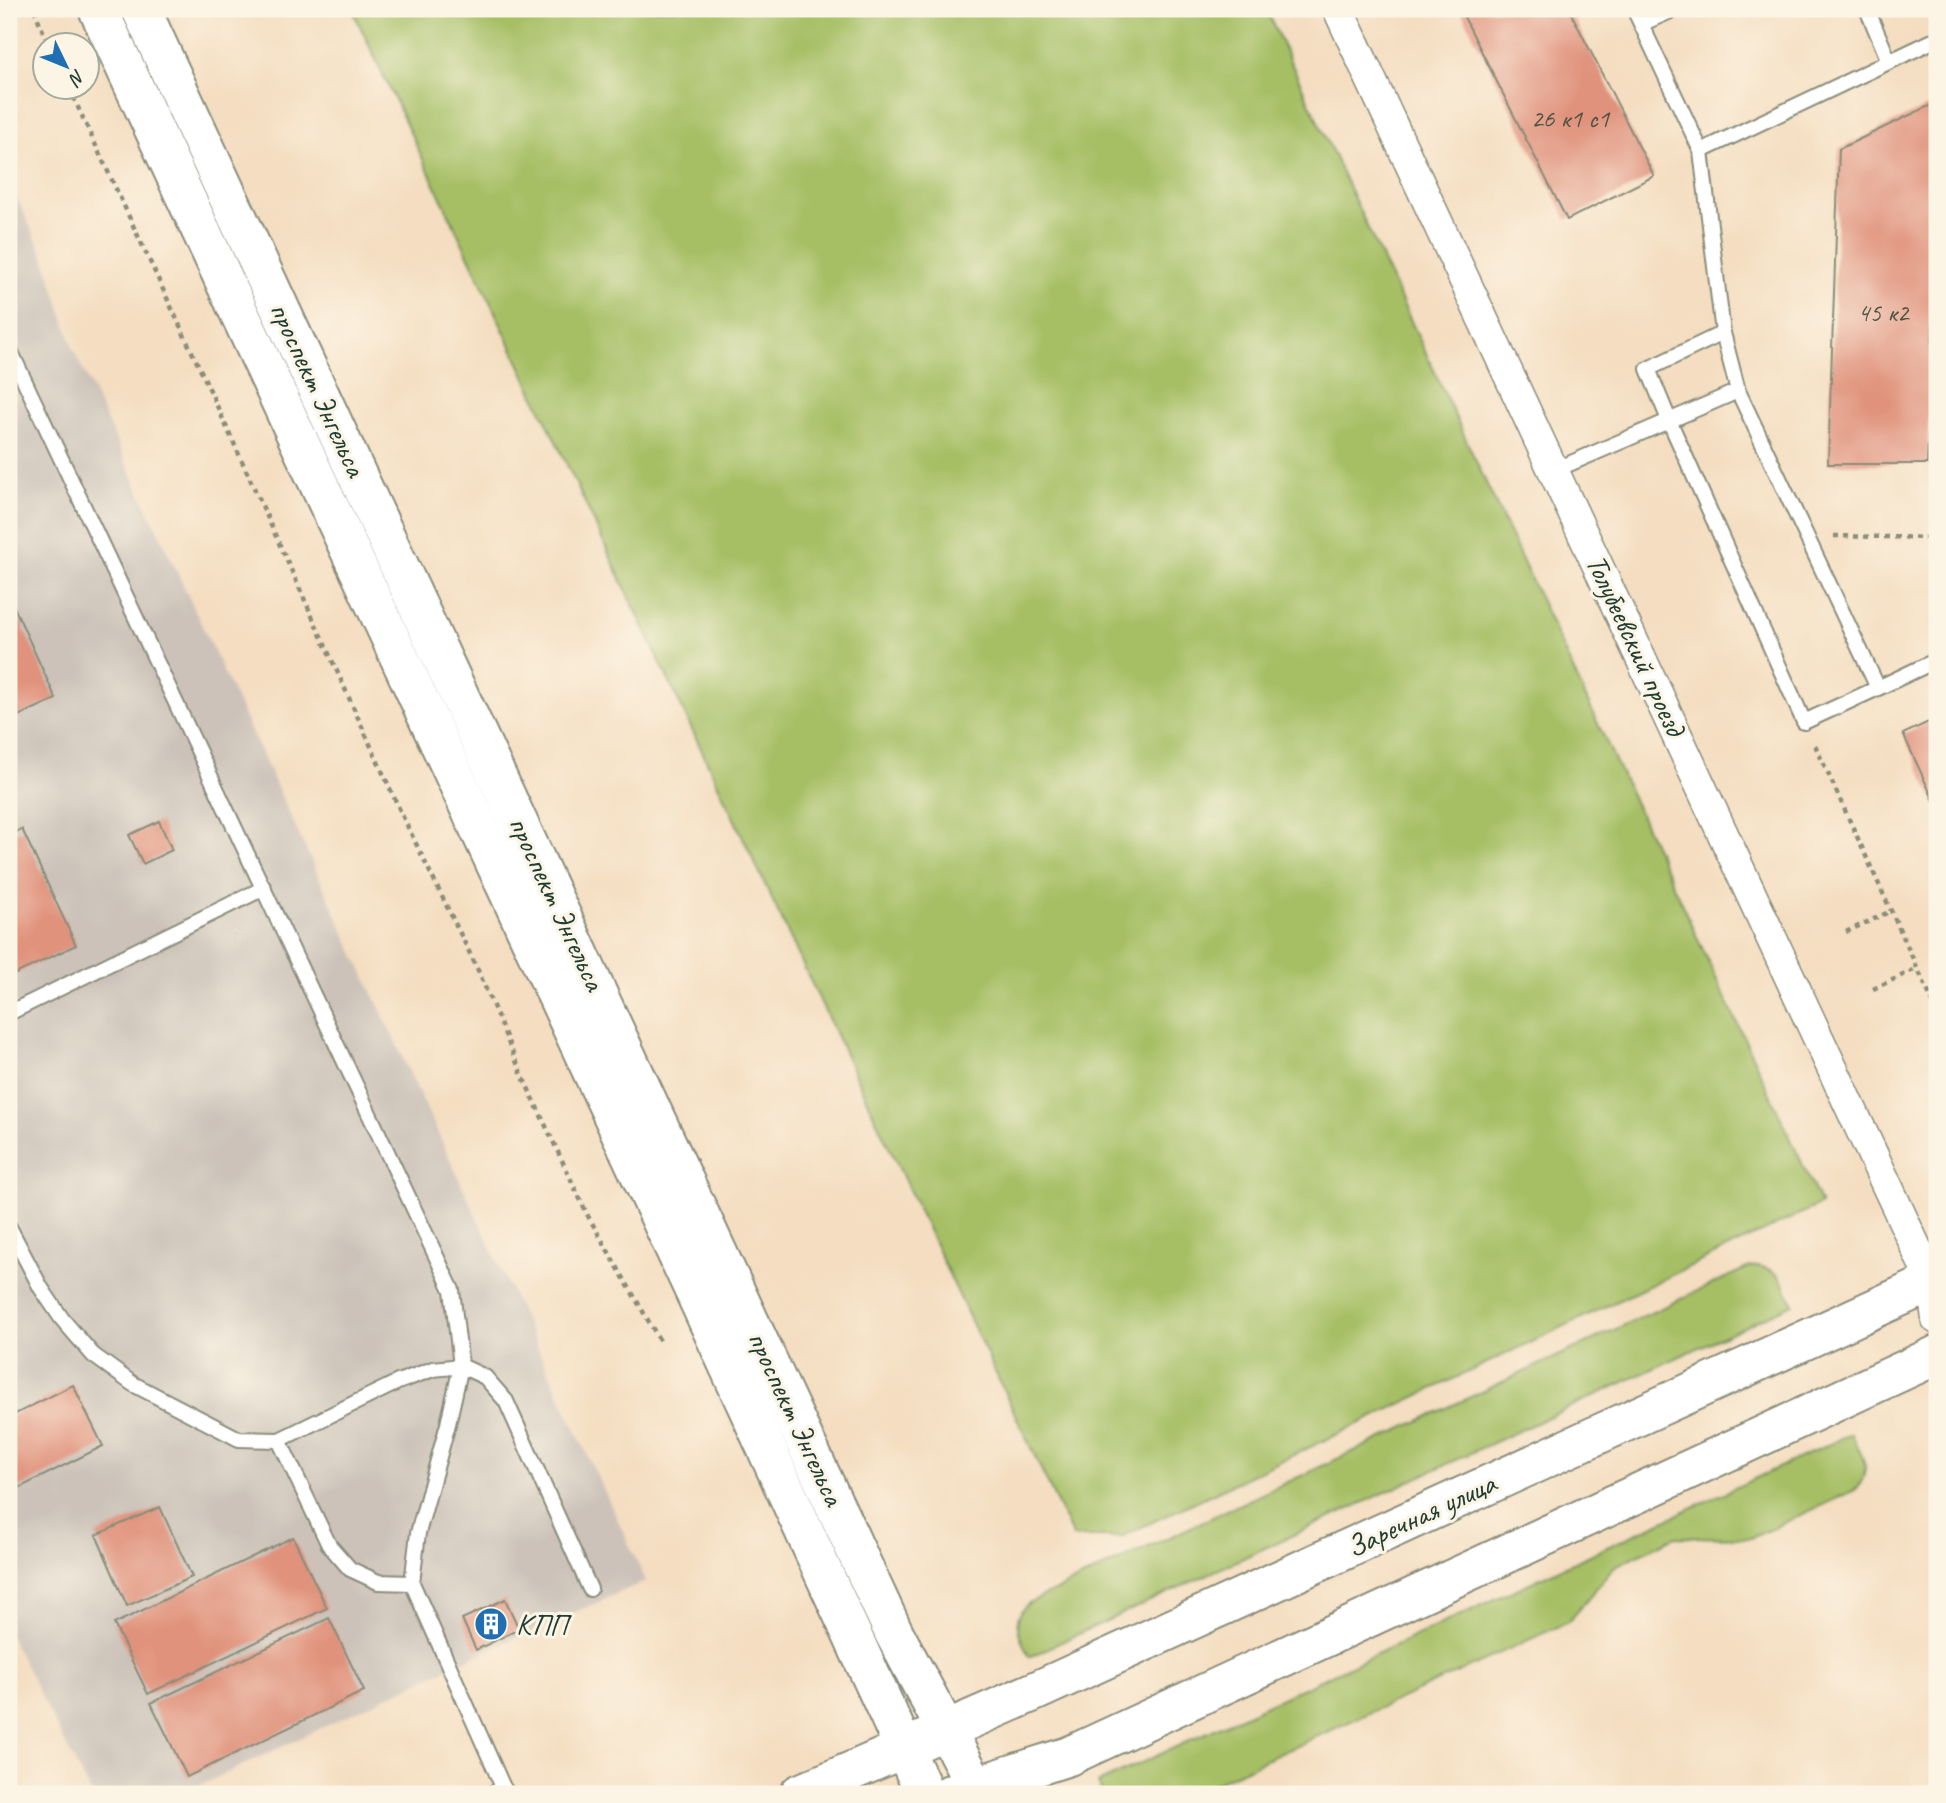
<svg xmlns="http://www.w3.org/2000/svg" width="1946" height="1803" font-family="Caveat,sans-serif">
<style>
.industrial{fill:#ccc2b9}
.green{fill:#a6bf65;stroke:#627e4c;stroke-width:2}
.building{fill:#e0927c}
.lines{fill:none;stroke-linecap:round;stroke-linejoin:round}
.lane-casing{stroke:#8a8d7a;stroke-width:18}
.street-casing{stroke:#8a8d7a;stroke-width:33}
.secondary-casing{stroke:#8a8d7a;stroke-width:42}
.primary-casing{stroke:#8a8d7a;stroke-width:42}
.path{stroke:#8a8d7a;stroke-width:4.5;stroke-dasharray:5 5;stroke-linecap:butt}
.lane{stroke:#fff;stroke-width:14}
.street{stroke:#fff;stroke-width:30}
.secondary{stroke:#fff;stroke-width:38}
.primary{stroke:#fff;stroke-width:38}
.labels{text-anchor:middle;stroke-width:6;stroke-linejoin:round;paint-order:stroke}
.number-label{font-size:26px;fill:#4f5246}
.street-label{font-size:30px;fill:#1f3d34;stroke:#fcf5e5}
.poi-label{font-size:30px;fill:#1f3d34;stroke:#fcf5e5;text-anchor:start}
</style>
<rect width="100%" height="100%" fill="#fcf5e5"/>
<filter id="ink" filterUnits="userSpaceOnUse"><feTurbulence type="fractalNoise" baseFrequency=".0143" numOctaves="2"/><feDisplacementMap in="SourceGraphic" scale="14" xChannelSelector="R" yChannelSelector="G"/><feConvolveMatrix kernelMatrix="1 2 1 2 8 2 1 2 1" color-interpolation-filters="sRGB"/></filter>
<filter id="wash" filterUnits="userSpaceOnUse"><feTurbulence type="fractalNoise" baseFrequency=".00686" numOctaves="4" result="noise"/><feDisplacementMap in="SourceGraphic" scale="28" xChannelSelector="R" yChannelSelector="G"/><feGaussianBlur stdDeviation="1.57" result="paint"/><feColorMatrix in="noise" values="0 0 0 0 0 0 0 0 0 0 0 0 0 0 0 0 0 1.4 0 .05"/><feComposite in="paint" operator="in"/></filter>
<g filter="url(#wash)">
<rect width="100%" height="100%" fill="#f4ddc0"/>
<path class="industrial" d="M9 181 45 259 73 348 646 1581 450 1667 182 1794H91L9 1634Z"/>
<path class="green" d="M352 9H1266L1821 1204 1121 1537H1073Z
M1758 1266C1782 1271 1783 1284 1793 1304L1029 1657C1020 1636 1008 1619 1030 1602L1747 1268Z
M1851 1434C1862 1456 1874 1470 1855 1490L1751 1538 1675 1537 1615 1566 1568 1622 1191 1794H1103L1098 1783Z"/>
<g id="blocks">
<path class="building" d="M1460 9H1569L1654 176 1567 220Z
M1937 102V231L1927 464H1828L1839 149Z
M9 596 56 699 9 720Z
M1937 718V807L1903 734Z
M159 821 172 850 143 864 129 835Z
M22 829 76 945 9 977V835Z
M73 1385 103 1446 9 1493V1417Z
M160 1507 192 1577 127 1606 96 1535Z
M293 1537 327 1608 148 1694 114 1624Z
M505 1599 519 1629 476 1650 462 1619Z
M329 1618 364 1691 187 1777 151 1703Z"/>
</g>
</g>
<g filter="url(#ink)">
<use href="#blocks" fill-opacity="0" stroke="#8a8d7a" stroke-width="2"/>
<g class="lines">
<defs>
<path id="lane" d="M1634 9 1701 151
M1867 9 1889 61
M1641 24 1675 9
M1937 39 1701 151 1723 333 1738 391 1878 688 1937 660
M1723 333 1648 369 1669 420 1804 722 1878 688
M9 348 452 1290 461 1366 448 1424 418 1533 412 1583 506 1794
M1555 470 1738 391
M9 1013 264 888
M9 1227 41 1288 62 1319 93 1355 133 1384 239 1439 279 1440 398 1382 433 1369 461 1366 485 1377 506 1401 590 1589
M279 1440 329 1545 350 1569 378 1582 412 1583
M490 1794 504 1788"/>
<path id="street" d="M1338 9 1932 1282 1937 1290
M1932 1282 1937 1319"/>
<path id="secondary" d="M799 1794 1038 1690 1937 1280
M950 1794 1069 1756 1937 1355"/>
<path id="primary" d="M98 9 696 1295 925 1794
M141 9 894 1633 980 1794"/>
</defs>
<use href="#lane" class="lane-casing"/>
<use href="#street" class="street-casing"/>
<use href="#secondary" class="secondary-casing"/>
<use href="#primary" class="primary-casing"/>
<path class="path" d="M34 9 49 46
M69 88 208 386 402 815 477 968 522 1075 588 1216 660 1341
M1834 536 1937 538
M1815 745 1937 1011
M1846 932 1891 911
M1873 989 1918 968"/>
<use href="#lane" class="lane"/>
<use href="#street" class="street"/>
<use href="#secondary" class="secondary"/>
<use href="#primary" class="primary"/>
</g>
</g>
<defs>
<symbol id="building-disc" viewBox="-11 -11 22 22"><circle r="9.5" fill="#1f6fb2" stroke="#fcf5e5"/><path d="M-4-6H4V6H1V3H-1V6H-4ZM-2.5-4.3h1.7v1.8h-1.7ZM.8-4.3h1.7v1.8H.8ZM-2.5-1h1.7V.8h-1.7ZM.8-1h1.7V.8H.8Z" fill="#fff"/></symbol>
</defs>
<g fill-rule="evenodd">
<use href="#building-disc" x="472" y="1605" width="38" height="38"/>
</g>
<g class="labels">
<g class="number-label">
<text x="1570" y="127">26 к1 с1</text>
<text x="1883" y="321">45 к2</text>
</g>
<g class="street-label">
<text transform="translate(318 389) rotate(65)" y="10">проспект Энгельса</text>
<text transform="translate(1636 645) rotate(65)" y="10">Толубеевский проезд</text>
<text transform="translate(557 903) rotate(65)" y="10">проспект Энгельса</text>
<text transform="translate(796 1418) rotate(65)" y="10">проспект Энгельса</text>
<text transform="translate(1421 1515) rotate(-25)" y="10">Заречная улица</text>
</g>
<g class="poi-label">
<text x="516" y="1634">КПП</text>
</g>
</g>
<rect width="1946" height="1803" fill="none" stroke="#fcf5e5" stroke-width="35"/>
<g transform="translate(66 66) rotate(133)"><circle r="33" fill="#fcf5e5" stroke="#a4ab9e" stroke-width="2"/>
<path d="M0-5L12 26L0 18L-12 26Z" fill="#1f6fb2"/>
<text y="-10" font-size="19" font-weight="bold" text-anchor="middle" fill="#1f3d34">N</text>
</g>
</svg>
